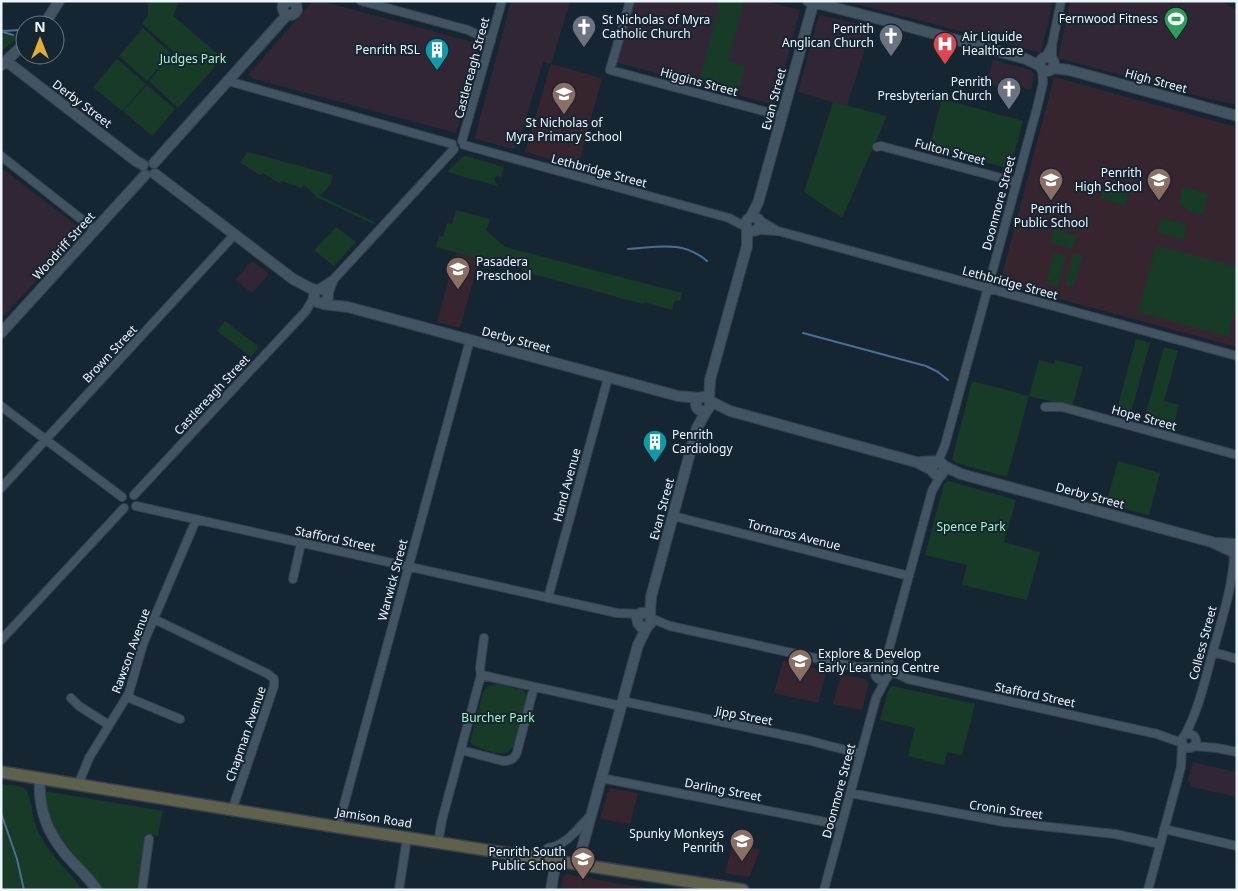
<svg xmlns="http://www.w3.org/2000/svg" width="1238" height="891" font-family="'Noto Sans',sans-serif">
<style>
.commercial{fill:#312635}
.education{fill:#36252e}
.green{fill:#183b27}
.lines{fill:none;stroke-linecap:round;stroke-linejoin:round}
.stream{stroke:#476f98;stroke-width:2}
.minor-casing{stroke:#35414c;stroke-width:10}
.tertiary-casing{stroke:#35414c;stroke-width:12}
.secondary-casing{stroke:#35414c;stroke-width:14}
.minor{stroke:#425362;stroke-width:8}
.tertiary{stroke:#425362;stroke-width:10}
.secondary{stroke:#5f614c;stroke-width:11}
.labels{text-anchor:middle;stroke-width:4;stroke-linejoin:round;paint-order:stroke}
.poi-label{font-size:12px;fill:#ecf6ff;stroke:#162532;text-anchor:end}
.park-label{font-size:12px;fill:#a3f7c3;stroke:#162532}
.street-label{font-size:12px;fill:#ecf6ff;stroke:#162532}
</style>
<rect width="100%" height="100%" fill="#162532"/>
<path class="commercial" d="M313 1H322L480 44 456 133 254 79 249 75V74Z
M511 1H570L551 64 543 62 518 146 513 149 476 139 475 137Z
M633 1H764L800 10 775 105 615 62Z
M846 1H1053L1041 53Z
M1070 1H1223L1237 11V105L1206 98 1058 58Z
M819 15 872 27 847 106 798 92Z
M993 60 1031 70 1034 75 1031 90 1001 83 1000 87 987 84Z
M1 168 80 228V233L1 319Z
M252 261 269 274 252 293 235 280Z
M1193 762 1237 772V797L1192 787 1188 780Z"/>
<path class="education" d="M551 64 602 78 578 167 525 152Z
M1054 77 1237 127V347L1000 283Z
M456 253 479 259 460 328 437 322Z
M783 661 826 671 818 703 774 693Z
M841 674 865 679 869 683 862 710 833 704Z
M609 788 638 793 630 824 600 819Z
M733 842 760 850 749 877 725 873Z
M567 874 621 884 660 890H561L563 877Z"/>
<path class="green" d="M148 1H179L173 16 223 58 178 108 149 81 174 52 142 24 148 15Z
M720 1H744L728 61 745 66 738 95 698 84Z
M143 28 171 53 147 81 119 56Z
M21 34 1 52V35Z
M117 59 146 84 122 111 93 87Z
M147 85 175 109 152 136 123 111Z
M942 99 1023 121 1010 169 929 147Z
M833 102 887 116 842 218 804 192Z
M248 152 333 175 331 184 320 196 375 222 373 224 318 198 304 185 301 188 282 181 279 183 263 173 260 175 240 162Z
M466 156 504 167 501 178 498 175 494 179 498 186 447 172 462 157Z
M1104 186 1129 193 1125 206 1100 198Z
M1183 186 1208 194 1203 215 1187 210 1183 206 1178 204Z
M456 210 490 219 486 230 505 247 682 293 680 301 675 300 672 310 644 302 643 304 522 271 523 266 504 261 502 266 436 247 439 236 443 237 447 223 452 224Z
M1161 218 1187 225 1183 240 1157 232Z
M336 227 356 242 334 266 314 250Z
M1054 229 1077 235 1072 249 1050 243Z
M1156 245 1237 267V303L1228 337 1138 312Z
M1054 253 1066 256 1058 287 1046 284Z
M1073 254 1083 256 1074 287 1065 285Z
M225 321 259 347 251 357 217 331Z
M1136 339 1150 343 1128 424 1114 420Z
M1164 347 1178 351 1164 401 1179 405 1171 435 1142 427Z
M1039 360 1054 364 1055 360 1083 367 1072 407 1029 396Z
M972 381 1029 396 1007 477 956 463 952 459Z
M1118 461 1160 473 1149 515 1106 504Z
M949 481 1016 500 1004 542 1040 552 1027 600 962 585 967 565 925 555 944 484Z
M497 684 523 690 527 695 514 746C511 749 509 752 504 753 497 755 473 747 470 742L483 692 488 686Z
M892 686 975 704 962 755 947 752 944 765 908 756 915 728 880 720 888 691Z
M1 784C8 785 19 785 24 788 30 791 33 817 35 824 45 851 66 868 83 890H1Z
M45 791 164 811 162 813 158 836 146 834 137 889 104 890C82 859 44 833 45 791Z"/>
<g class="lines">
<path class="stream" d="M1 31 22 30
M3 32 13 35
M628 249C658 247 683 240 707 261
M803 333 926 366 938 372 948 380
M1 813 17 859 24 890"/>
<defs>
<path id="minor" d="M361 1 468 30 491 41
M630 1 610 70 782 116
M1045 58 1052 45
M1052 60V45L1061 1
M228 81 452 144
M462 141 502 1
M464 145 729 218 746 227
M877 147 881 146 1016 182
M1 156 95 230
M759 220 776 230
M757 230 778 231 1237 356
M319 289 334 279 454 149
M328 294 334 279
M1 406 122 497
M1045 407H1062L1237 455
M938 462 945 445 1037 108 1043 83 1042 69
M1 488 235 234
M134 495 306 311 314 297
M136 506 617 613 640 614
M673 516 909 576
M293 579 301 543
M548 598 608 378
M651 618 670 626 856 667H878
M154 619 268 674 274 679V686L232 810
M1 640 124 508
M1213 652 1237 659
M875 673a7 7 0 1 1 14 0a7 7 0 1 1-14 0Z
M889 669V649L932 491 941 475
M889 670 908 679 1157 734 1182 743
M481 675 480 668 484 638
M127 697 180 719
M71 698 79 706 109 725
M622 701 807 740 861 754
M1182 741a7 7 0 1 1 14 0a7 7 0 1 1-14 0Z
M1185 735C1200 707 1206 675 1215 644 1223 615 1233 585 1234 555
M1193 746 1217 748 1237 752
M461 750 503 761C510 761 515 759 517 752L534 687
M601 778 841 825
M78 785 89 758 129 693 143 644 196 520
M850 793 1004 822 1115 834 1160 844
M338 827 470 340
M1164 829 1237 846
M438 842 442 820 481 675 621 706
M548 848C567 845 578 828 590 816
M142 890 149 839
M399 890 407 838
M824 890 876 698 886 679
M1148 890 1181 767 1182 744"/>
<path id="tertiary" d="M288 1 283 5C281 15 292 19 297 10L296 4 291 1
M808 1 891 22 1026 59 1040 66
M44 25 59 1
M1040 64a7 7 0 1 1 14 0a7 7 0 1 1-14 0Z
M6 61 136 161 143 165
M2 65 25 43
M1053 68 1069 70 1237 116
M154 163 287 15
M155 174 293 279 310 288 317 290
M746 224a7 7 0 1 1 14 0a7 7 0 1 1-14 0Z
M750 218 758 203 814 1
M314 296a7 7 0 1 1 14 0a7 7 0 1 1-14 0Z
M323 304 348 307 678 396 699 398
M1 333 145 175
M696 404a7 7 0 1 1 14 0a7 7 0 1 1-14 0Z
M709 399 710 380 747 246V228
M710 401 730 411 916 462 932 470
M920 462C929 462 943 458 945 469L941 475H936L933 472 932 467 935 462
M944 466 961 474 1212 542 1233 552
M1218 543 1236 544
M650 615 651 597 694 438 697 428 707 410
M40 778C38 805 46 830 63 851 74 865 87 875 97 890
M578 863 638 645 647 627 651 623 650 615 647 613H641L637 618 638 623 641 627H647
M551 890 556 860"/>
<path id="secondary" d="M1 772 338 827 743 890"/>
</defs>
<use href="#minor" class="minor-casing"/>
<use href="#tertiary" class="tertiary-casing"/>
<use href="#secondary" class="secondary-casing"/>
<use href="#minor" class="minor"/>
<use href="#tertiary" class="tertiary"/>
<use href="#secondary" class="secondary"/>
</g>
<defs>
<symbol id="stadium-pin" viewBox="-11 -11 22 30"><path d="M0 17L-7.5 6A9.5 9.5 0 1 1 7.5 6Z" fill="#2e9e5b" stroke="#162532"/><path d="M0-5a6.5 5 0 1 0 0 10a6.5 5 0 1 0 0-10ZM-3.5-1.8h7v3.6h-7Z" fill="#fff"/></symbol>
<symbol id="church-pin" viewBox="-11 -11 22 30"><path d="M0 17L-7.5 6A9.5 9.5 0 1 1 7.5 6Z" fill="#6b7280" stroke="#162532"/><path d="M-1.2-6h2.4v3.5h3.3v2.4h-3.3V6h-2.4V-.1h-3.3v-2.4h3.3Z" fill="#fff"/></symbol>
<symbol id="hospital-pin" viewBox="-11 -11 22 30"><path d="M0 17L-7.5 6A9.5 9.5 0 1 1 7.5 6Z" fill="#e0444e" stroke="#162532"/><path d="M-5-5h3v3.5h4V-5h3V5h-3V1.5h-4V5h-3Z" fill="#fff"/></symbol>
<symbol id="building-pin" viewBox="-11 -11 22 30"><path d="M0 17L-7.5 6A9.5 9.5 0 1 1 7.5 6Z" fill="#0f9aa8" stroke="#162532"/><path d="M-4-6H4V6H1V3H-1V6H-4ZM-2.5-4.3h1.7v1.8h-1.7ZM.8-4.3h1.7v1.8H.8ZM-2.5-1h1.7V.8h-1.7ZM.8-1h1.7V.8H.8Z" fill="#fff"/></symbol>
<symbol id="school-pin" viewBox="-11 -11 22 30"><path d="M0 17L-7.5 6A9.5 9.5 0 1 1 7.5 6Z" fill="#8d6e63" stroke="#162532"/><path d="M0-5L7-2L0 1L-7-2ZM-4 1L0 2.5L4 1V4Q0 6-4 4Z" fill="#fff"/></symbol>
</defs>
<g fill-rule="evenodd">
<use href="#stadium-pin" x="1162" y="5" width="28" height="38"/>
<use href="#church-pin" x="570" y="13" width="28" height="38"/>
<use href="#church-pin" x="877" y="22" width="28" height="38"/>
<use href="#hospital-pin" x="931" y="30" width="28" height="38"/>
<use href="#building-pin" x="423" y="36" width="28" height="38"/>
<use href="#church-pin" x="995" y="75" width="28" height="38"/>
<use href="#school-pin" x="550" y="80" width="28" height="38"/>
<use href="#school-pin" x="1037" y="166" width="28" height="38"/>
<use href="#school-pin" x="1145" y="166" width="28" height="38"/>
<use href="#school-pin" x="444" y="255" width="28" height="38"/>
<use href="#building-pin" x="641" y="428" width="28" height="38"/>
<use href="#school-pin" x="786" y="647" width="28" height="38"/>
<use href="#school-pin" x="728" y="827" width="28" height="38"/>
<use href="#school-pin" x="569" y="845" width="28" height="38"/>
</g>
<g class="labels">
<g class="poi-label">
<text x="1158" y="23">Fernwood Fitness</text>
<text x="602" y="24" text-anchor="start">St Nicholas of Myra<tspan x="602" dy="14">Catholic Church</tspan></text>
<text x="874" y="33">Penrith<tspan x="874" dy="14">Anglican Church</tspan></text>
<text x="962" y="41" text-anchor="start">Air Liquide<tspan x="962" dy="14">Healthcare</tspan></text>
<text x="420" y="54">Penrith RSL</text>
<text x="992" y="86">Penrith<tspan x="992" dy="14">Presbyterian Church</tspan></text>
<text x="564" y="127" text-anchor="middle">St Nicholas of<tspan x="564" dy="14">Myra Primary School</tspan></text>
<text x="1142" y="177">Penrith<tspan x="1142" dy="14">High School</tspan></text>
<text x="1051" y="213" text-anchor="middle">Penrith<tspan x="1051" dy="14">Public School</tspan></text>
<text x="476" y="266" text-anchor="start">Pasadera<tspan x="476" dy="14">Preschool</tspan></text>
<text x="672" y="439" text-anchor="start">Penrith<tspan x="672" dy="14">Cardiology</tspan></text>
<text x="818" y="658" text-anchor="start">Explore &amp; Develop<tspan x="818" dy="14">Early Learning Centre</tspan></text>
<text x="724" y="838">Spunky Monkeys<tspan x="724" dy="14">Penrith</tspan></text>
<text x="566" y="856">Penrith South<tspan x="566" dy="14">Public School</tspan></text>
</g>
<g class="park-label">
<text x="193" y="63">Judges Park</text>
<text x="971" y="531">Spence Park</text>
<text x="498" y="722">Burcher Park</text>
</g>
<g class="street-label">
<text transform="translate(472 68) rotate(-75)" y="4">Castlereagh Street</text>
<text transform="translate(1156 81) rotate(15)" y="4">High Street</text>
<text transform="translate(699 82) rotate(15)" y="4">Higgins Street</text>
<text transform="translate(774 99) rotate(-75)" y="4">Evan Street</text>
<text transform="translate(82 104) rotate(37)" y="4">Derby Street</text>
<text transform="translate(950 152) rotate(15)" y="4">Fulton Street</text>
<text transform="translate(599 171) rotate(15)" y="4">Lethbridge Street</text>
<text transform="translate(999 203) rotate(-75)" y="4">Doonmore Street</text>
<text transform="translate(64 246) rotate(-48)" y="4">Woodriff Street</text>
<text transform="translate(1010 283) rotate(15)" y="4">Lethbridge Street</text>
<text transform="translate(516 340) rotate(15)" y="4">Derby Street</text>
<text transform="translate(110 354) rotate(-47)" y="4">Brown Street</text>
<text transform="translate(212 395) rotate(-47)" y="4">Castlereagh Street</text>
<text transform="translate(1144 418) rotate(15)" y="4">Hope Street</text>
<text transform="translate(567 485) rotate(-75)" y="4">Hand Avenue</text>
<text transform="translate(1090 496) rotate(15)" y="4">Derby Street</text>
<text transform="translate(662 509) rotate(-75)" y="4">Evan Street</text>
<text transform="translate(794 535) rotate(14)" y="4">Tornaros Avenue</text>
<text transform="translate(335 539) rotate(12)" y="4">Stafford Street</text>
<text transform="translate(393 580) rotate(-75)" y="4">Warwick Street</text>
<text transform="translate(1203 643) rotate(-75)" y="4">Colless Street</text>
<text transform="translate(131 651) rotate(-70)" y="4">Rawson Avenue</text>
<text transform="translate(1035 695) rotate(12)" y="4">Stafford Street</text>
<text transform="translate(744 716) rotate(11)" y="4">Jipp Street</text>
<text transform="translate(246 734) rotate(-71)" y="4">Chapman Avenue</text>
<text transform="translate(723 790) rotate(11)" y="4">Darling Street</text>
<text transform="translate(839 791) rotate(-75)" y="4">Doonmore Street</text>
<text transform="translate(1006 810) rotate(8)" y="4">Cronin Street</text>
<text transform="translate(374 818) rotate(9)" y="4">Jamison Road</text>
</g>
</g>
<rect width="1238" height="891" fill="none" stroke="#ecf6ff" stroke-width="5"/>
<g transform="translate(40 40)"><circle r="24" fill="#162532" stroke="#6c7984"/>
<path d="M0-4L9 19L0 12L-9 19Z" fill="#e3ae35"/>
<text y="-8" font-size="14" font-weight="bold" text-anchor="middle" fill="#ecf6ff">N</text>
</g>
</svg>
